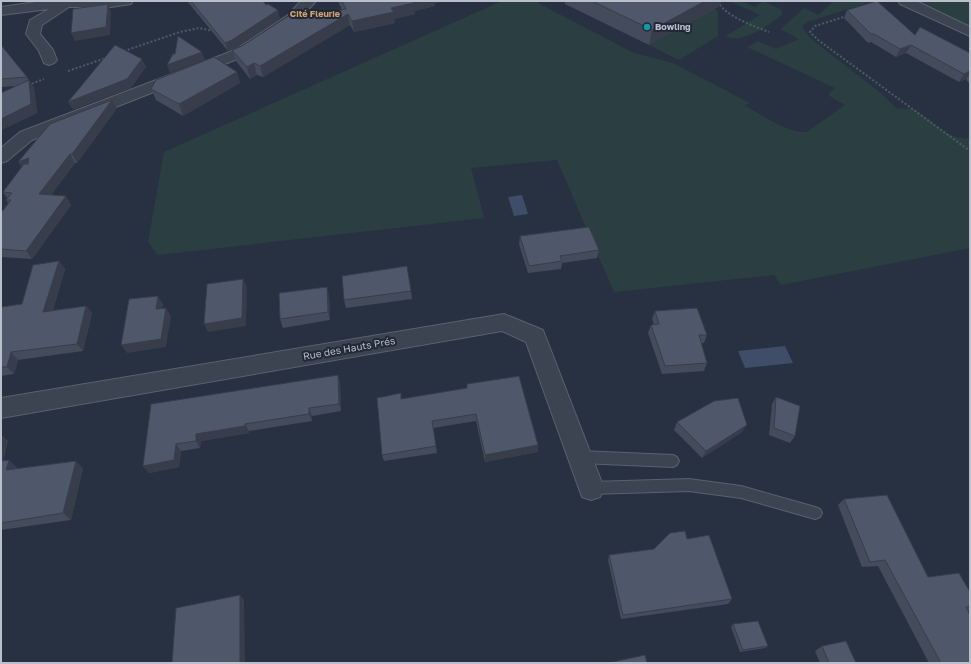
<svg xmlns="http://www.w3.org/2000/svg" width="971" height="664" font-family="'Golos Text',sans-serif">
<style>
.green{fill:#2b3f43}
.water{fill:#3f4d69}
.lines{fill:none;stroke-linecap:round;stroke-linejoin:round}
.lane-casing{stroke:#5a616e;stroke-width:2}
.street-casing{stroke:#5a616e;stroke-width:2}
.path{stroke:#4b5c61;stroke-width:2;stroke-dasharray:2 2;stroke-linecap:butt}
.lane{fill:#3c4351;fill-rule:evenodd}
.street{fill:#3c4351;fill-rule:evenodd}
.wall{fill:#444b5b}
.shaded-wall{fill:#373d4a}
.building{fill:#4f576a;stroke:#373d4a}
.culture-dot{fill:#0f9aa8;stroke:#212836;stroke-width:1.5}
.labels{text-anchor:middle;stroke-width:4;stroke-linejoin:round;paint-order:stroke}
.far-neighbourhood-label{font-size:9px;font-weight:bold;fill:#d0a26f;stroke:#212836}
.far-poi-label{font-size:9px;font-weight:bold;fill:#b9bfcb;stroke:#212836;text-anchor:start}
.street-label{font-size:10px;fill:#b9bfcb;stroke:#212836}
</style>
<rect width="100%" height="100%" fill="#283141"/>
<path class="green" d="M502 1H542L538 3 634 53 673 63 750 103 744 105C761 114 787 134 807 132L845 105 828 95 835 88 747 47 758 41 776 49 799 39 781 29 804 8 818 15 834 1H873L807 22 802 27 810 38 882 94 896 108C901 109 910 108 915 110 933 120 947 141 970 138V248L781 285 774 275 614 292 557 160 471 168 484 218 158 255 148 242 164 152Z
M729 1H741L755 7 763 1 782 10V14C770 25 743 45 726 36L760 15Z
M915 1H970V27Z
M714 9 718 11V36L679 60 649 45Z"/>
<path class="water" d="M522 195 528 214 514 216 508 197Z
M785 346 793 363 745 368 738 351Z"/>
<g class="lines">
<defs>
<path id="lane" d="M580 451 673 455 677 457 679 461 677 465 673 467 580 463 576 461 574 457 576 453Z
M689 479 741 486 815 507 820 509 822 513 820 517 815 519 741 498 689 491 591 494 586 492 585 488 586 484 591 482Z"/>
<path id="street" d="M43 1H133L131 4 111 7H69L42 25 40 34 53 50 57 60 54 63 49 65 44 63 39 51 26 34 30 20 49 9 1 15V7Z
M301 1H316L298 21 245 56 32 140 7 161 1 163V148L20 132 235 50 288 15Z
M898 1H916L970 27V36L900 4Z
M504 314 543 330 604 488 600 497 591 500 582 497 526 342 502 331 1 418V398Z"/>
</defs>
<use href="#lane" class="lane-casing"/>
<use href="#street" class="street-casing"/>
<path class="path" d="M718 1C724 16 754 26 769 32
M847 16 815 26 810 32 818 40 970 151
M124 51 180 32 199 28 213 31
M68 71 106 58
M28 85 44 79"/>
<use href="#lane" class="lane"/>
<use href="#street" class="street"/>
</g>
<path class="wall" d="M187 1H263L280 19 234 49 228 51Z
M338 1H444L435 3V6L414 11 415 14 394 19 395 23 354 32 350 25 263 77 257 75 250 79 236 61 232 50 242 46 299 19 342 10Z
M565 1H721L720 6 649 45 565 4Z
M847 10 915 35 970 53V85L966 79 959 82 906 53 896 57 871 42 868 43 844 18Z
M1 45 27 77 32 85 34 88 37 113 1 130V93L16 86 1 87Z
M237 72 240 83 183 116 156 100 151 89Z
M112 100 117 108 77 163H75L51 195 66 196 71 205 32 259 1 257V213L8 203 6 200 7 198 3 192 22 167 18 162Z
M520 236 599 250 597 258 562 263 561 269 528 273 519 244Z
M59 261 65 269 53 310 86 306 92 313 83 351 18 360 14 374 1 376V307L22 304Z
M411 291 412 299 346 308 344 300Z
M329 295 330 320 283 328 280 319Z
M655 311 707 335 704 343H701L707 363 704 371 662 374 648 333 651 325H654L652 319Z
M340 382 341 411 312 416V421L249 431V433L201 441 200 448 181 451 179 467 149 473 143 466 151 404Z
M467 384 538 445V452L485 462 476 421 433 428 437 453 384 461 382 455 402 399 467 388Z
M776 397 795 436 790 443 769 435 772 404Z
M677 422 742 432 702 458 674 430Z
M1 435 8 441 3 460 17 467V469L83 468 71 520 1 530Z
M844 499 928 577 970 592V610L968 611 970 663H929L878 566 862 567 838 505Z
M687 539 732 599 728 604 621 619 608 560 609 555 654 549Z
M733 624 768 646 765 648 740 652 731 627Z
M822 646 856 663H820L815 651Z"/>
<path class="shaded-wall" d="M412 1H444L435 3V6L414 11 415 14 394 19 395 23 354 32 352 21Z
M705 1H721L720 6 649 45 652 30Z
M108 4 111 12 110 35 75 41 71 33Z
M278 10 280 19 234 49 228 51 225 43Z
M348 14 350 25 263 77 260 66Z
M911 45 906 53 896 57 900 49Z
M202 52 205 60 170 73 167 65Z
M142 59 146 67 131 88 73 110 68 102Z
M254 63 257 75 250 79 247 67Z
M970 71V73L966 79 959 82 964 74Z
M237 72 240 83 183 116 179 104Z
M29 80 34 88 37 113 1 130V119Z
M112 100 117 108 77 163 72 154Z
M70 154 75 163 45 203 39 194Z
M29 158 35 166 24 171 18 162Z
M66 196 71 205 32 259 26 251Z
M59 261 65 269 50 319 43 312Z
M243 279 247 287 246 326 208 332 204 324Z
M327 287 329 295 330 320 328 312Z
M158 296 163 304 161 318 156 309Z
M86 306 92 313 83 351 77 344Z
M166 308 171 316 166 347 127 353 121 345Z
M11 352 18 360 14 374 7 367Z
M338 375 340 382 341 411 339 404Z
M309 408 312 416V421L309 414Z
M245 424 249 431V433L201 441 200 448 196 441V434Z
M747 425 742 432 702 458 706 451Z
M1 435 8 441 1 467Z
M176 444 181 451 179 467 149 473 143 466Z
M538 445V452L485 462V455Z
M9 460 17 467 15 477 6 470Z
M76 461 83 468 71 520 63 513Z
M240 595 244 600 245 663H240Z"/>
<path class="building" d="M191 1H263L266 5 268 4 278 10 232 40 225 43Z
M342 1H412L414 3 391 8 394 12 352 21 348 14 260 66 254 63 247 67 232 50 242 46 290 15 299 19 346 9Z
M592 1H705L652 30Z
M877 1 915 35 920 27 970 53V71L964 74 911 45 900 49 874 34H871L847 10Z
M108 4 106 27 71 33 73 9Z
M178 36 202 52 167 65 173 54H175Z
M1 45 27 77 1 79Z
M115 45 142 59 127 79 68 102Z
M214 57 237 72 179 104 151 89 156 80Z
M29 80 31 104 1 119V93Z
M112 100 72 154H70L39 194 66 196 26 251 1 249V213L11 200H6L12 193 3 192 24 164H28L29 158 18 162 50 124Z
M589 227 599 250 560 256 562 261 529 266 520 236Z
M59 261 43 312 86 306 77 344 11 352 7 367H1V307L22 304 33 265Z
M407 266 411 291 344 300 342 276Z
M243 279 242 318 204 324 207 284Z
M327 287 328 312 280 319 279 293Z
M158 296 156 309 166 308 161 339 121 345 129 299Z
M697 308 707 335H699L707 363 665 366 651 325 659 324 655 311Z
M338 375 339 404 309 408V414L245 424V426L196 434V441L176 444 174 460 143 466 151 404Z
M519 376 538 445 485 455 476 414 432 421 436 446 382 455 377 398 401 393V399L467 388V384Z
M776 397 800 406 795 436 774 428Z
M738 398 747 425 706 451 677 422 714 401Z
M9 460 6 470 76 461 63 513 1 523V461Z
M887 495 928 577 959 573 970 592V607H966L970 615V663H941L885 560 870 562 844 499Z
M685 531 687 539 709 535 732 599 623 615 609 555 654 549 670 533Z
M240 595V663H172L176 608Z
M758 621 768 646 743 650 733 624Z
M846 641 856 663H829L822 646Z
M645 655 647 663H608Z"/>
<circle class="culture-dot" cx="647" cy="27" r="4"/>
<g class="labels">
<g class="far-neighbourhood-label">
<text x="315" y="17">Cité Fleurie</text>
</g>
<g class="far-poi-label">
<text x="655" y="30">Bowling</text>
</g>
<g class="street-label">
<text transform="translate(349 348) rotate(-10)" y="4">Rue des Hauts Prés</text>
</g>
</g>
<rect width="971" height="664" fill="none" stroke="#b9bfcb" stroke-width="4"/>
</svg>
